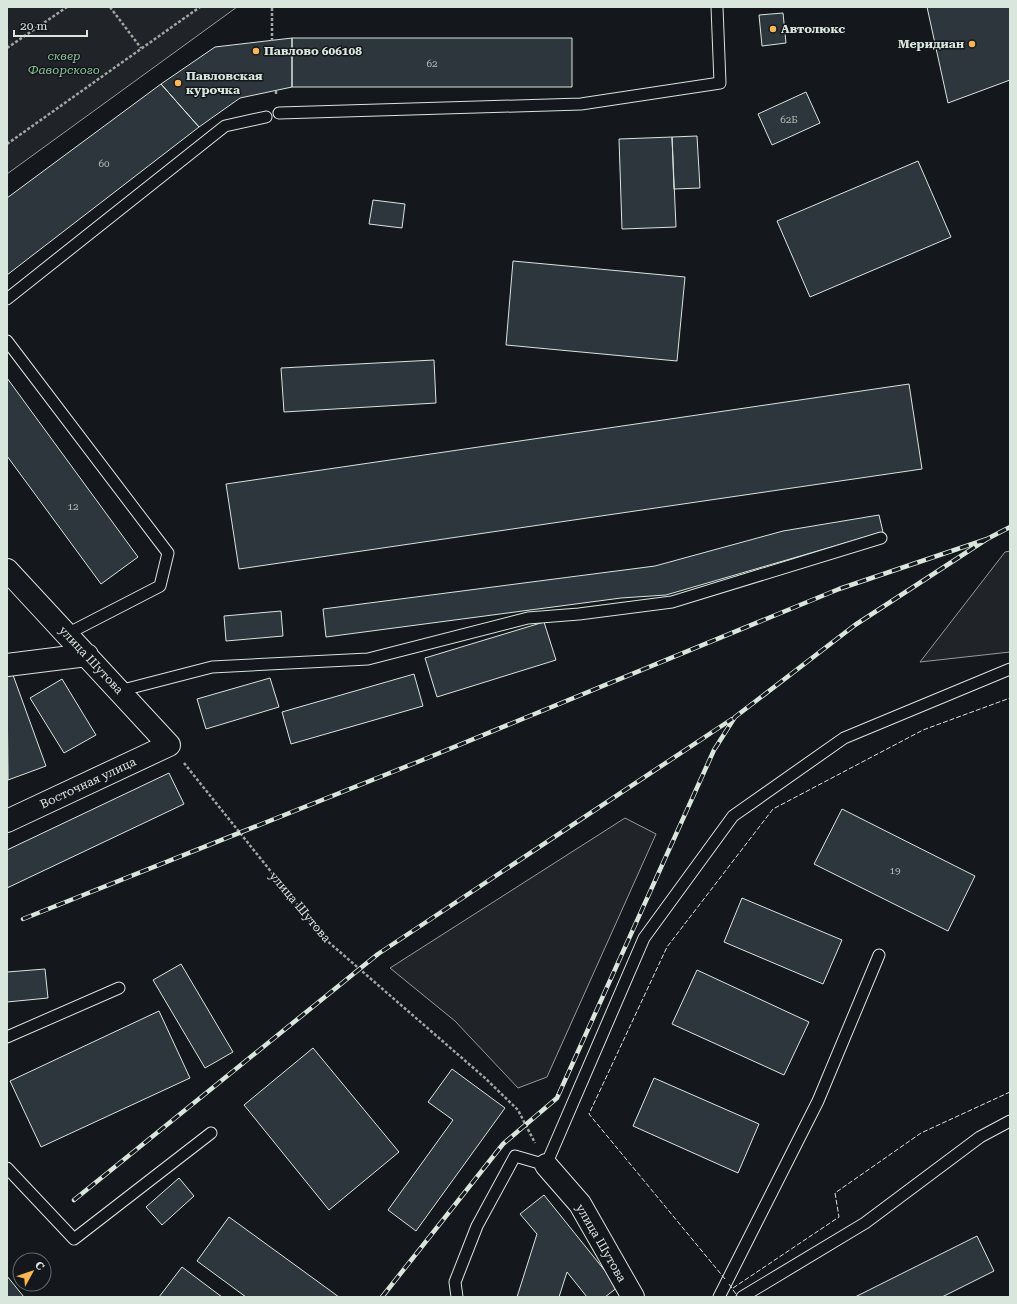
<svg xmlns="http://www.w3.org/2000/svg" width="1017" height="1304" font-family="'Roboto Serif',serif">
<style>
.green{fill:#202428;stroke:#939e99}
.building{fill:#2c363c;stroke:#d8e6dc}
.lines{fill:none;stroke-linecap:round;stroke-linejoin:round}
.service-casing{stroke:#d8e6dc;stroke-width:13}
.minor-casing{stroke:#d8e6dc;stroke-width:24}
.path{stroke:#9da8a2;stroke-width:2.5;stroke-dasharray:3 2;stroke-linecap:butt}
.service{stroke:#14181c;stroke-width:11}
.minor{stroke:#14181c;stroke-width:22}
.rail-casing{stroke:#d8e6dc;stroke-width:4.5}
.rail{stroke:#14181c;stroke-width:3;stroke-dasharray:9;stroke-linecap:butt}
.fence{stroke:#d8e6dc;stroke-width:1;stroke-dasharray:5 2;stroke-linecap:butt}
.poi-dot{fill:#ffb74d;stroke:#14181c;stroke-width:1.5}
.labels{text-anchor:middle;stroke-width:3;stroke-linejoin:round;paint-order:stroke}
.number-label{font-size:10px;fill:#adbab4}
.poi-label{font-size:12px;font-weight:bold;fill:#d8e6dc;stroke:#14181c;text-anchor:start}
.park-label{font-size:12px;font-style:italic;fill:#8ac095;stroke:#14181c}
.street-label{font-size:12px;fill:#d8e6dc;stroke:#14181c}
</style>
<rect width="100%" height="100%" fill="#14181c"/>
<path class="green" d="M7 7H237L7 174Z
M1010 551V652L920 662 1005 552Z
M625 818 656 834 547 1077 518 1088 455 1021 390 968Z"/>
<path class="building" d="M927 7H1010V80L948 103Z
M783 13 786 43 762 46 759 15Z
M292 38V87L240 98 199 127 161 84 215 47Z
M292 38H572V87H292Z
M161 84 199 127 7 275V198Z
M806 92 820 123 772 145 758 114Z
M697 136 700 188 674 189 672 137Z
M672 137 676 227 622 229 619 139Z
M918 161 951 237 810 297 777 221Z
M373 200 405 204 402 228 369 224Z
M513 261 685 277 677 361 506 345Z
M434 360 436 403 284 412 281 368Z
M7 378 138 557 101 584 7 456Z
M909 384 922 469 239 569 226 484Z
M879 515 883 532 666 595 621 598 326 637 323 609 655 566 783 531Z
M281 611 283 636 226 641 224 616Z
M544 622 556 660 437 697 425 658Z
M414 674 423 706 291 744 282 712Z
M13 675 46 766 8 780 7 677Z
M270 678 279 707 206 729 197 699Z
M62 679 96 735 64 753 30 698Z
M169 773 184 804 7 888V850Z
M842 809 975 876 948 931 814 864Z
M742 898 842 940 823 984 724 942Z
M181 964 233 1052 205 1068 153 980Z
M45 969 48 998 7 1002V972Z
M697 970 809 1022 784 1075 672 1024Z
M159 1011 190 1078 41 1147 10 1081Z
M313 1048 399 1152 329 1210 244 1105Z
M452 1069 505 1108 416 1231 388 1210 453 1120 428 1102Z
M654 1078 759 1124 738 1173 633 1126Z
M179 1178 194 1196 162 1225 146 1207Z
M544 1195 618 1287 605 1297H587L567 1272 559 1297H517L537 1234 520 1214Z
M229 1217 339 1297H246L197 1261Z
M977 1236 994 1271 942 1297H855Z
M182 1267 222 1297H159Z
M7 1276 24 1297H7Z"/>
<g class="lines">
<defs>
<path id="service" d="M279 113 581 104 720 83 717 7
M7 299 225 126 266 117
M7 341 168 553 160 586 67 634
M119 691 212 667 368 659 528 618 579 614 672 602 881 538
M7 1037 119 988
M7 1168 74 1239 211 1133
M457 1297 455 1282 477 1226 515 1156 546 1165 644 938 733 816 844 738 1010 669
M719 1297 818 1101 879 955
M742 1297 865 1223 980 1137 1010 1121"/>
<path id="minor" d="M7 570 169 745 7 821
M7 665 87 655
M546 1165 580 1204 633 1297"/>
</defs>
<use href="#service" class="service-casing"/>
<use href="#minor" class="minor-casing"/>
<path class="path" d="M110 7 141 48
M272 41V7
M7 48 67 7
M276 91V96
M7 144 200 7
M184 763 325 939 485 1078 518 1110 535 1143"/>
<use href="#service" class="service"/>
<use href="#minor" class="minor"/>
<defs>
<path id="rail" d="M23 919 420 761 839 589 987 539
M74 1200 378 954 732 719
M382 1297 503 1144 557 1098 714 750 735 717 855 625 987 539 1010 527"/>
</defs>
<use href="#rail" class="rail-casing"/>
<use href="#rail" class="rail"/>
<path class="fence" d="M725 1279 589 1114 667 947 773 809 923 730 1010 698
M729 1284 738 1297
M733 1288 839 1217 835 1193 921 1133 1010 1092"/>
</g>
<g class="poi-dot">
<circle cx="773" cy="29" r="4"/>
<circle cx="972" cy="44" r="4"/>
<circle cx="256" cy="51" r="4"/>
<circle cx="178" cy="83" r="4"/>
</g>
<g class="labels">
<g class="number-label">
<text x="432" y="67">62</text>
<text x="789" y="123">62Б</text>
<text x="104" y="167">60</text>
<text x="73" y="510">12</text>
<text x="895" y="874">19</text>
</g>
<g class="poi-label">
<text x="781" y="33">Автолюкс</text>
<text x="964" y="48" text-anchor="end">Меридиан</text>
<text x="264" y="55">Павлово 606108</text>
<text x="186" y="80">Павловская<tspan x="186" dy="14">курочка</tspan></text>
</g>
<g class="park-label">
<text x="64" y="60">сквер<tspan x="64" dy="14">Фаворского</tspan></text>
</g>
<g class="street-label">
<text transform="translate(91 660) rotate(47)" y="4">улица Шутова</text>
<text transform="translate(88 783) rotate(-25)" y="4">Восточная улица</text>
<text transform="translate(300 907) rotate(50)" y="4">улица Шутова</text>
<text transform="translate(601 1243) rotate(60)" y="4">улица Шутова</text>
</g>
</g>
<rect width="1017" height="1304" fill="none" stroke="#d8e6dc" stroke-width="16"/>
<g transform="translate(32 1272) rotate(50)"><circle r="19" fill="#14181c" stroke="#626a69"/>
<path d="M0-3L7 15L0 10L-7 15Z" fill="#ffb74d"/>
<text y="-6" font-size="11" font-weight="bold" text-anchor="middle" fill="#d8e6dc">С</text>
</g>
<path d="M14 30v6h73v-6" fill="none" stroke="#d8e6dc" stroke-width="2"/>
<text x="20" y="30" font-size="12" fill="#d8e6dc" stroke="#14181c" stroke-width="3" paint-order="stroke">20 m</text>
</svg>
